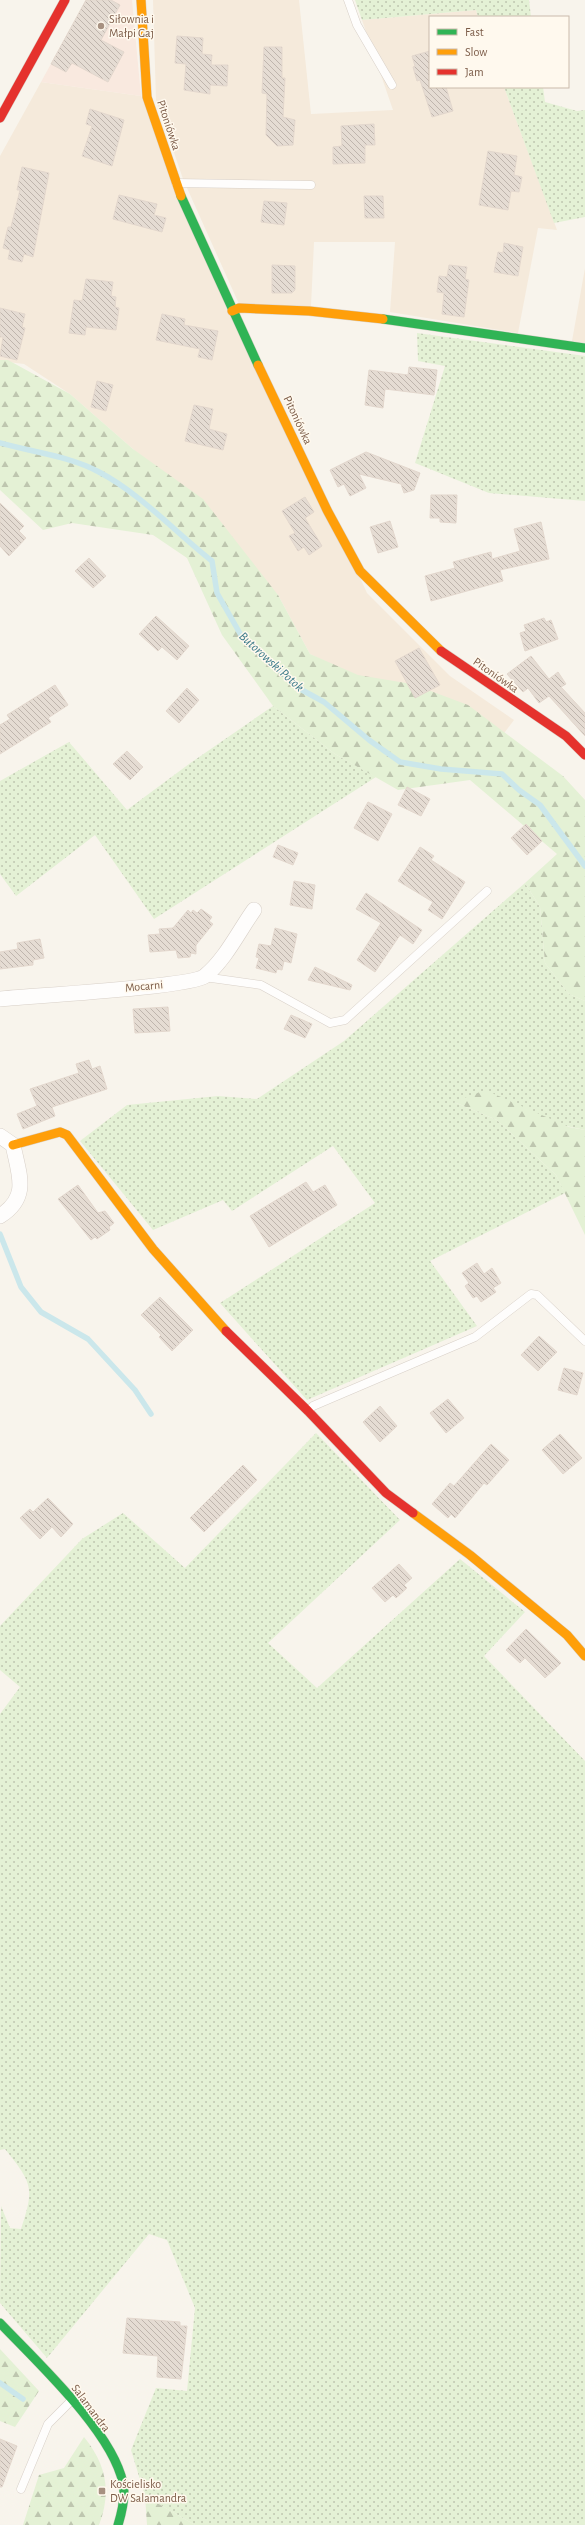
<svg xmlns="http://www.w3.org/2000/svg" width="585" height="2525" font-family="'Alegreya Sans',sans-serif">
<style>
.residential{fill:#f5eadb}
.commercial{fill:#f9e9df}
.grass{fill:url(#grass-dots)}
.forest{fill:url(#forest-firs)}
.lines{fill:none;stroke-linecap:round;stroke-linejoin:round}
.stream{stroke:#cbe7eb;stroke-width:5.5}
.building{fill:url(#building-back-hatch);stroke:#e3d7cd}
.lane-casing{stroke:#d8d0c8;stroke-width:9}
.street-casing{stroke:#d8d0c8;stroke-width:16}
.fast-casing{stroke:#d8d0c7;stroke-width:10}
.slow-casing{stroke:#d8d0c7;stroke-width:10}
.jam-casing{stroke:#d8d0c7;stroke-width:10}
.lane{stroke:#fefdfc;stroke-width:8}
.street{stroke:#fefdfc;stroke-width:15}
.fast{stroke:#30b455;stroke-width:9}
.slow{stroke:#ff9f0a;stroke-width:9}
.jam{stroke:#e5322d;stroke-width:9}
.poi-dot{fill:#a79181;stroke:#fff9ee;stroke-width:1.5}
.labels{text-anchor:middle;stroke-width:3;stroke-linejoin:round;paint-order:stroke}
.poi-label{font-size:12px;fill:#7b5b47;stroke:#fff9ee;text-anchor:start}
.street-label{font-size:12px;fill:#7b5b47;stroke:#fff9ee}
.water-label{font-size:13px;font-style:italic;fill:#3b7a8a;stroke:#fff9ee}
</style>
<defs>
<pattern id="grass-dots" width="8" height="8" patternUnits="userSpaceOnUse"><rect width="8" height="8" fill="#e4f1d5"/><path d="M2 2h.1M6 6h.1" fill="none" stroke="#bec6af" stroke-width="1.8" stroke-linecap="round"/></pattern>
<pattern id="forest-firs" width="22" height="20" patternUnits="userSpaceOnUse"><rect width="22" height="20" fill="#e4f1d5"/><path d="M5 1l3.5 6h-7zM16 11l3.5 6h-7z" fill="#bec6af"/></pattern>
<pattern id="building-back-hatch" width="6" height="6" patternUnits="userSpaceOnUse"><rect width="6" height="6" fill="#e5dcd3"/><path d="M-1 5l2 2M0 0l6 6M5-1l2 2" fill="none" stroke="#bfb5ad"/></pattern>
</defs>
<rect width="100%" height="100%" fill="#f8f4ec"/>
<path class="residential" d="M153 0H299L311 114 393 110 362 20 476 10 478 17H430V87H504L557 230 538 228 518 333 390 312 395 242H314L311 306 239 304 183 179 156 100Z
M41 82 141 96 367 593 450 676 514 720 493 748 310 654 278 595 133 449 70 394 24 364 0 361V156Z
M585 268V343L572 341Z"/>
<path class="commercial" d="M86 0H132L141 96 41 82Z"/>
<path class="grass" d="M355 0H529L531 17H478L476 10 362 20Z
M504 87H543L545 102 577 111 585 110V217L554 223Z
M417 333 585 356V501L489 493 415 463 445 366 418 361Z
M273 706 335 754 376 777 154 919 95 835 16 896 0 874V781L69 742 127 810 189 764Z
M525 883 540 907 545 963 569 994 585 1001V1130L454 1102 497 1120 556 1175 565 1193 430 1261 477 1326 307 1400 220 1303 375 1203 333 1146 232 1211 223 1200 153 1230 80 1141 127 1105 218 1096 257 1099 344 1041Z
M316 1433 400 1520 268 1643 317 1688 460 1559 525 1612 484 1656 585 1761V2525H195L145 2496 131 2450 156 2388 187 2391 195 2308 167 2240 149 2234 47 2358 0 2303 1 2206 10 2228 21 2229C35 2187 32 2183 5 2149L0 2150V1714L20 1687 0 1670V1626L82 1539 123 1513 185 1568Z"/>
<path class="forest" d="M0 360H8L70 394 133 449 203 499 278 595 310 654 358 675 412 684 468 705 563 776 585 800V1001L569 994 545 963 540 907 525 883 557 854 470 780 398 790 335 754 273 706 222 635 187 558 153 535 72 523 43 530 0 490Z
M485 1090 569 1127 585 1130V1235L556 1175 497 1120 454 1102Z
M0 2349 39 2391 15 2427 0 2421Z
M84 2437C106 2464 112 2491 99 2525H23L39 2475 64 2468Z
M145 2496 195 2525H147Z"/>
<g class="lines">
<path class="stream" d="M0 443C32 452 70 456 99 472 141 494 175 532 212 561L217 593 242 637 302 690 324 702 369 740 400 762 441 769 502 774 519 790 540 805 585 866
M0 1234 21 1287 41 1312 88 1339 135 1390 151 1414
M0 2383 23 2399"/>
</g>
<path class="building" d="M86 0H111L120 5 101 40 124 52 108 82 72 63 66 72 51 64Z
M177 36 203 38 202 54 212 55 211 65H228L227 86 210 85V94L184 90 186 64 175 63Z
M264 47H282V78H285L283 117 295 120 293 145 277 146 266 135 267 94 262 93Z
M430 51V87H446L453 111 432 117 420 80 417 81 413 67 415 66 412 56Z
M90 109 124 120 112 166 82 156 92 126 86 124Z
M374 124 375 145H365V163L333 164V147L342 146 341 126Z
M488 151 517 156 514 175 522 177 519 192 511 191 508 210 479 205Z
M22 167 49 173 33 257 24 254 22 262 8 259 10 250 3 248 8 227H11L20 190H17Z
M119 195 157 204 154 215 166 218 162 232 113 219Z
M364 196H383L384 218H365Z
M264 201 287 203 284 225 261 222Z
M504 243 523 247 518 276 494 272 498 252 503 253Z
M272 265 295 266V290L292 293H272Z
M449 265 467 267 465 279 469 280 464 317 442 314 444 293 437 292 439 276 447 277Z
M86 279 113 282 111 296 116 297 115 307 119 308 116 330 86 327 85 335 69 333 74 300 82 301Z
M0 308 25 314 22 327 25 328 17 360 0 356 3 337H0Z
M162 314 185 319 184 325 218 331 212 360 198 357 200 349 156 340Z
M409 367 437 370 434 395 385 389 383 408 365 405 369 370 408 375Z
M97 381 113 385 106 411 91 407Z
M194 405 213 409 209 429 227 434 223 450 185 441Z
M366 452 420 473 414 490 404 493 401 484 359 474 366 488 350 496 344 484 338 487 330 470Z
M431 495H457L456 523 440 522V518H430Z
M305 497 314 512 305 518 322 546 309 555 304 547 298 551 289 536 295 533 282 511Z
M0 503 24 526 19 531 26 538 9 556 0 546Z
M390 521 398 547 378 553 370 527Z
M541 522 549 559 500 570 503 581 431 601 425 576 455 568 453 562 491 552 492 559 520 551 514 529Z
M89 558 106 576 93 588 75 571Z
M156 616 189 646 177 660 162 647 158 651 139 634Z
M544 618 546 622 551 620 558 639 525 651 520 633 526 631 524 625Z
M419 648 440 685 415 698 395 661Z
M531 656 549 679 558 672 566 684 561 687 585 713V736L549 696 539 703 528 688 523 692 507 674Z
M55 685 68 705 48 718 51 722 0 754V725L10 719 7 715Z
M187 688 199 700 179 723 166 711Z
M127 751 143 767 130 780 113 764Z
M407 787 430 799 421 816 398 805Z
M368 802 392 814 378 841 354 828Z
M526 824 542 841 527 855 511 838Z
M278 845 298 853 293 865 273 857Z
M420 847 434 856 431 860 465 882 442 919 428 910 433 902 398 881Z
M294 881 315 885 312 909 290 905Z
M366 893 422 930 413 944 400 935 375 972 357 960 381 923 356 909Z
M201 909 212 917 209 921 213 924 196 945V954L191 953 190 957 178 958 176 950 150 952 148 935 160 934 159 929 173 928 188 910 191 913 193 910 197 913Z
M275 928 297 934 291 963 284 961 282 970 277 969 276 973 256 968 259 958 256 957 259 944 271 946Z
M40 939 44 958 33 960V965L0 969V952L18 949 17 943Z
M315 967 352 985 350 990 308 980Z
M168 1007 170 1031 135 1033 133 1009Z
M291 1015 312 1024 305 1038 284 1029Z
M89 1060 92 1069 100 1066 107 1089 52 1107 55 1116 23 1129 17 1114 37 1106 30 1089 79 1073 76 1064Z
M306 1182 313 1192 325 1185 337 1205 269 1247 250 1216Z
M78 1185 98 1213 105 1211 114 1223 109 1227 110 1230 97 1239 95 1237 91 1240 58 1199Z
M477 1263 484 1274 492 1268 501 1283 493 1288 496 1292 481 1302 477 1296 473 1298 465 1286 469 1283 462 1273Z
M160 1297 193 1330 172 1351 159 1337 161 1335 141 1315Z
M539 1336 557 1352 538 1371 521 1355Z
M564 1368 583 1373 577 1395 558 1390Z
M448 1399 464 1418 446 1433 430 1413Z
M380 1406 397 1426 380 1442 363 1422Z
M560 1434 582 1458 563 1474 542 1450Z
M491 1444 509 1460 487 1485 484 1483 455 1518 451 1514 448 1518 432 1504 450 1483 454 1486Z
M243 1465 257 1480 204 1532 190 1518Z
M48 1498 73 1524 61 1537 52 1527 40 1539 20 1518 30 1509 33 1512Z
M399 1564 412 1578 404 1585 407 1588 396 1598 393 1595 385 1602 372 1588Z
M526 1629 561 1663 545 1678 525 1658 520 1663 506 1650Z
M127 2318 180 2322V2326H187L181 2379 157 2377 158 2356 123 2353Z
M0 2439 17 2446 2 2487H0Z"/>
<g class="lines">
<defs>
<path id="lane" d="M348 0 357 25 392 85
M176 183 311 185
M204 977 261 985 330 1023 345 1020 487 891
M309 1410 313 1406 475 1337 531 1294 537 1295 585 1341
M21 2489 48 2424 71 2401"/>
<path id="street" d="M0 999C29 996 192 987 205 976 225 960 239 931 254 910
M0 1136 13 1145C19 1175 30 1197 0 1216"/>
<path id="fast" d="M181 196 258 365
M383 319 585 348
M0 2323C37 2362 112 2431 123 2483 126 2497 122 2512 118 2525"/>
<path id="slow" d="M141 0 147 97 181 196
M232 311 239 308 309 311 383 319
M258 365 327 510 360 571 441 651
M13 1145 60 1132 67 1135 153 1249 226 1331
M413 1513 470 1555 567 1635 585 1656"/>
<path id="jam" d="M0 118 65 0
M441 651 566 736 585 755
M226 1331 308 1411 386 1493 413 1513"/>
</defs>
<use href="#lane" class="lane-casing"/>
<use href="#street" class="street-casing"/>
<use href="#fast" class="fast-casing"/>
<use href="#slow" class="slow-casing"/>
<use href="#jam" class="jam-casing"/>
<use href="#lane" class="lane"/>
<use href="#street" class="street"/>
<use href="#fast" class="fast"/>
<use href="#slow" class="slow"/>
<use href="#jam" class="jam"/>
</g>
<g class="poi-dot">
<circle cx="101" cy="26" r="4"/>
<rect x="98" y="2487" width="8" height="8" rx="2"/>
</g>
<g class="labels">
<g class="poi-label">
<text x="109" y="23">Siłownia i<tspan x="109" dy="14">Małpi Gaj</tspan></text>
<text x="110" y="2488">Kościelisko<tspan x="110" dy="14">DW Salamandra</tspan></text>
</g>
<g class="street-label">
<text transform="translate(169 125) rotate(72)" y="4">Pitoniówka</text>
<text transform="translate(298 420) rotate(65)" y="4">Pitoniówka</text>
<text transform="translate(496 675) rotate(35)" y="4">Pitoniówka</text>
<text transform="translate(144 986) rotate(-5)" y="4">Mocarni</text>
<text transform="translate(91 2408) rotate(53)" y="4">Salamandra</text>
</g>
<g class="water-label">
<text transform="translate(272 661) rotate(42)" y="5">Butorowski Potok</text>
</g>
</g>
<rect x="429" y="16" width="140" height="72" fill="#fff9ee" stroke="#cabaab"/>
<rect x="437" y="29" width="20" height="6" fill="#30b455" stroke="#cabaab"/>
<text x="465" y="36" font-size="12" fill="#7b5b47">Fast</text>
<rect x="437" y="49" width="20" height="6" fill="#ff9f0a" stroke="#cabaab"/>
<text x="465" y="56" font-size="12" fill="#7b5b47">Slow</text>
<rect x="437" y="69" width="20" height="6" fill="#e5322d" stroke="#cabaab"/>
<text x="465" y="76" font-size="12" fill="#7b5b47">Jam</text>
</svg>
